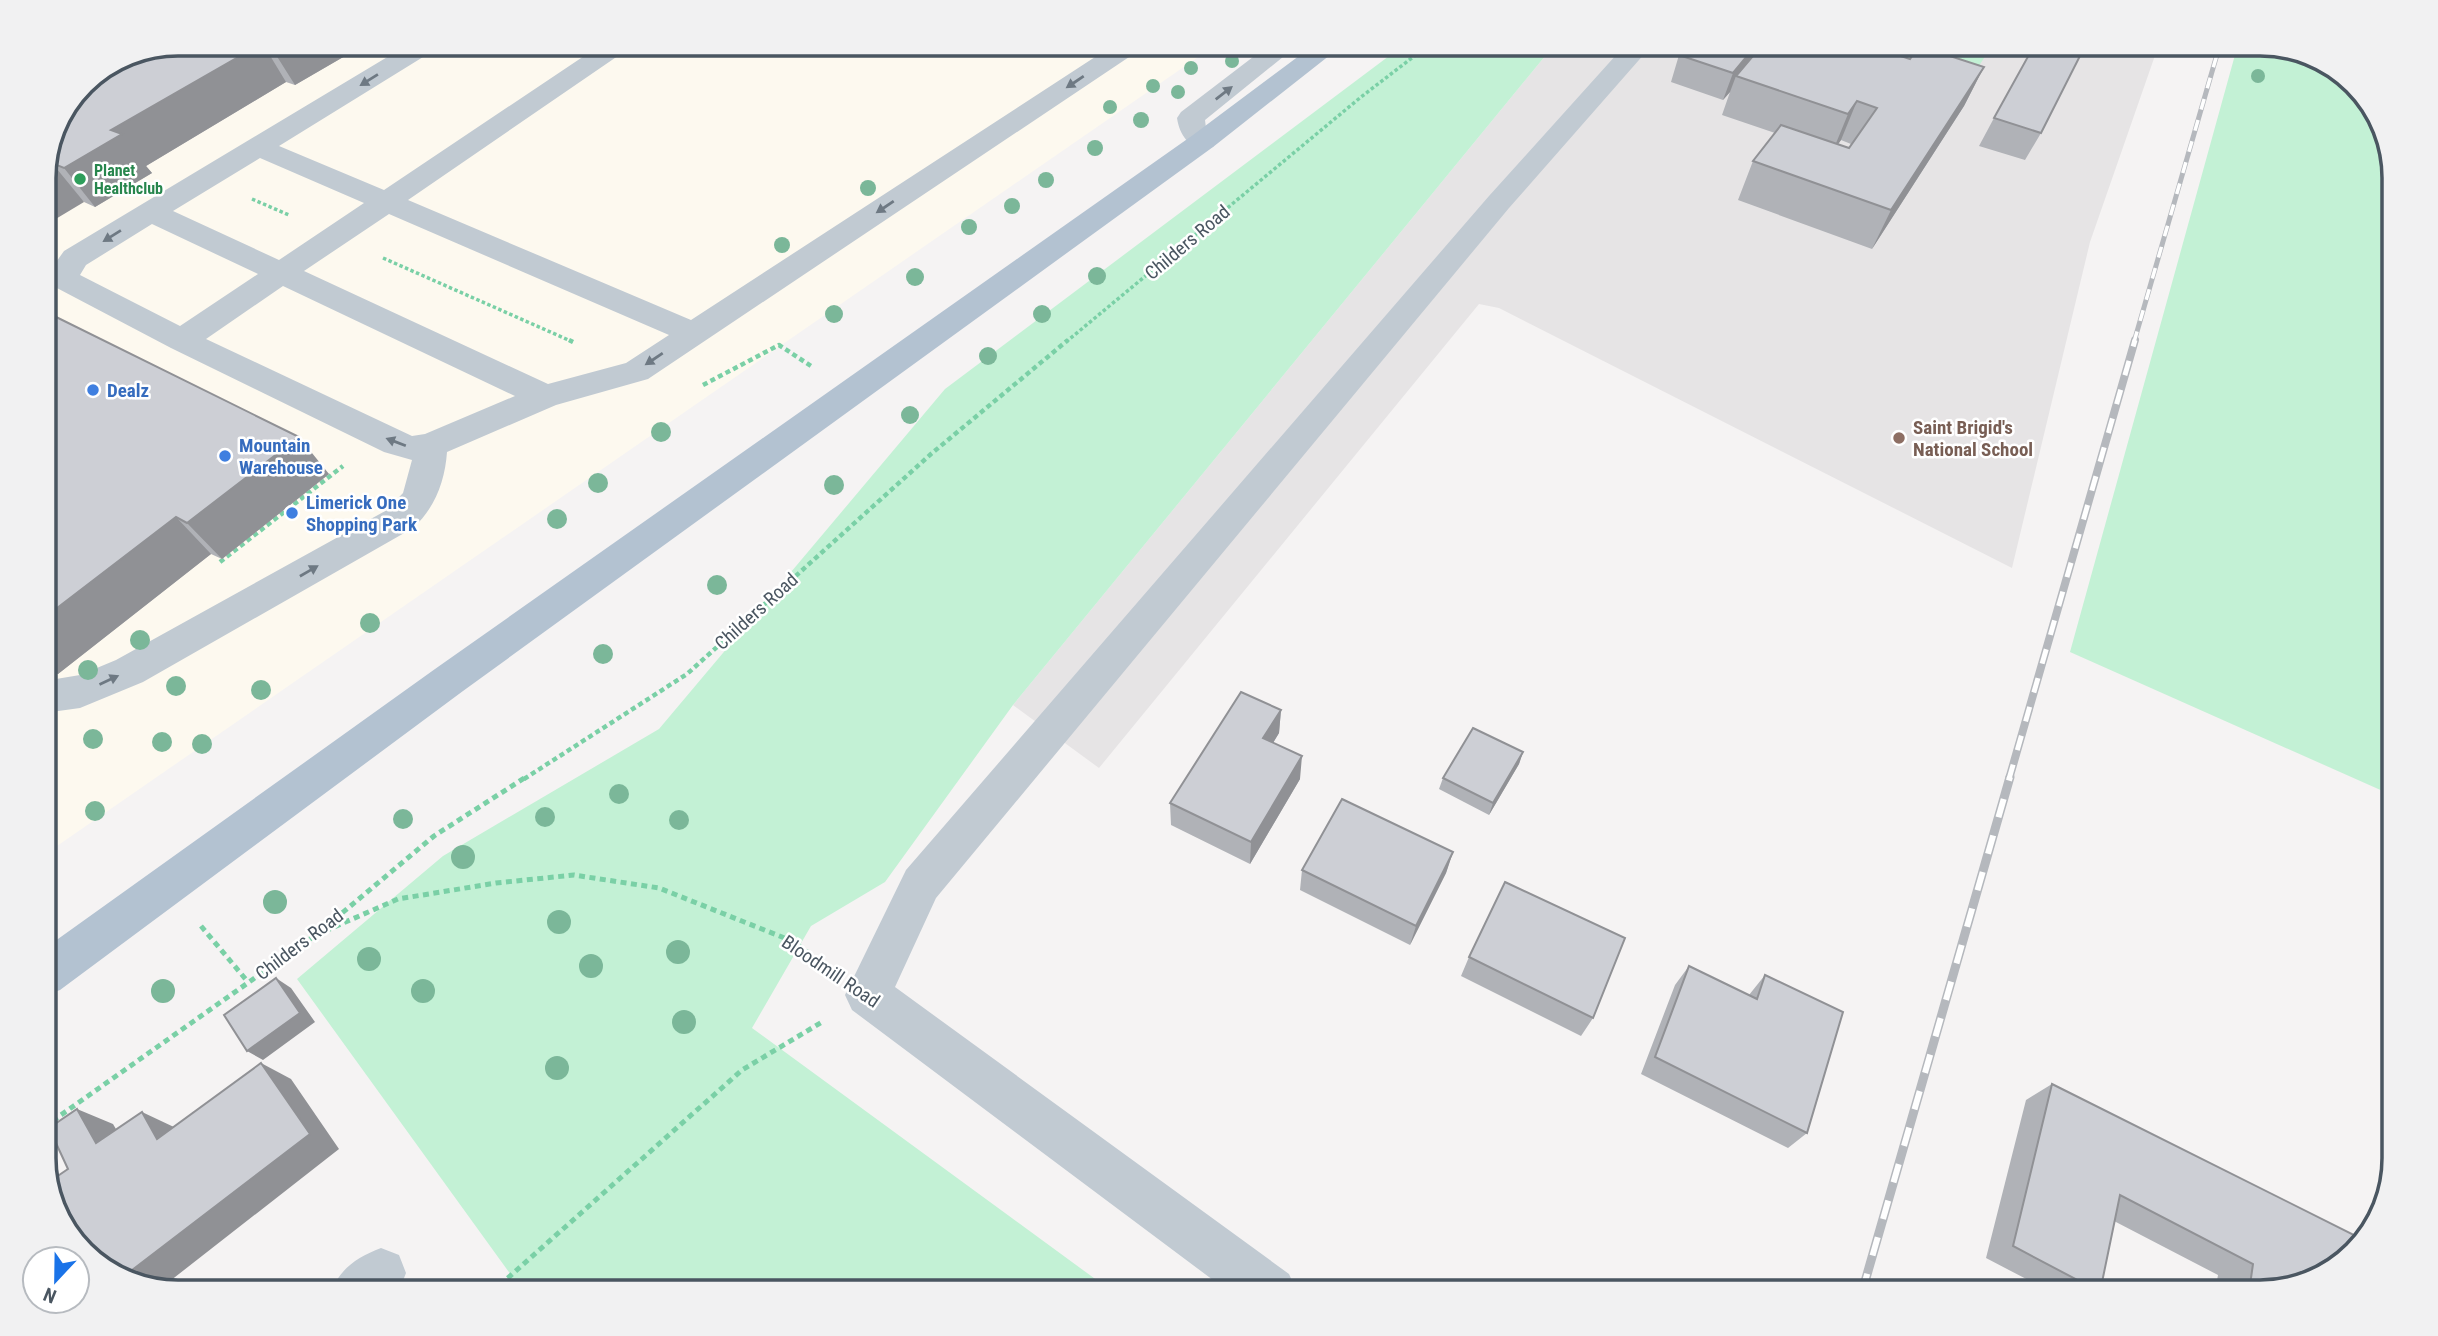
<svg xmlns="http://www.w3.org/2000/svg" width="2438" height="1336" font-family="'Roboto Condensed',sans-serif">
<style>
.commercial{fill:#fdf9ef}
.education{fill:#e6e4e5}
.green{fill:#c3f1d5}
.lines{fill:none;stroke-linecap:round;stroke-linejoin:round}
.path-far2{stroke:#7ad0a6;stroke-width:3.5;stroke-dasharray:3.5 2.5;stroke-linecap:butt}
.path-far1{stroke:#7ad0a6;stroke-width:4.5;stroke-dasharray:5 3.5;stroke-linecap:butt}
.path{stroke:#7ad0a6;stroke-width:5;stroke-dasharray:6 4.5;stroke-linecap:butt}
.minor{fill:#c1cad2;fill-rule:evenodd}
.major{fill:#b3c2d1;fill-rule:evenodd}
.rail-far2-casing{stroke:#b5b8bd;stroke-width:5}
.rail-far1-casing{stroke:#b5b8bd;stroke-width:8}
.rail-casing{stroke:#b5b8bd;stroke-width:9}
.rail-far2{stroke:#fff;stroke-width:3.5;stroke-dasharray:11;stroke-linecap:butt}
.rail-far1{stroke:#fff;stroke-width:5;stroke-dasharray:15;stroke-linecap:butt}
.rail{stroke:#fff;stroke-width:6;stroke-dasharray:19;stroke-linecap:butt}
.tree{fill:#7bb799}
.wall{fill:#b0b2b7;fill-rule:evenodd}
.shaded-wall{fill:#909195}
.building{fill:#cdcfd5;stroke:#909195;stroke-width:2}
.oneway{fill:#6e7983}
.leisure-dot{fill:#2e9e5b;stroke:#fff;stroke-width:2.5}
.shop-dot{fill:#3f7fe0;stroke:#fff;stroke-width:2.5}
.education-dot{fill:#8d6e63;stroke:#fff;stroke-width:2.5}
.labels{text-anchor:middle;stroke-width:5;stroke-linejoin:round;paint-order:stroke}
.far-leisure-label{font-size:16px;font-weight:bold;fill:#27864d;stroke:#fff;text-anchor:start}
.street-label{font-size:19px;fill:#4a5661;stroke:#fff}
.shop-label{font-size:19px;font-weight:bold;fill:#366cbe;stroke:#fff;text-anchor:start}
.education-label{font-size:19px;font-weight:bold;fill:#785e54;stroke:#fff;text-anchor:start}
.rim{fill:none;stroke:#4a5661;stroke-width:3.5}
</style>
<rect width="100%" height="100%" fill="#f5f3f3"/>
<path class="commercial" d="M178 44H1217L44 855V170Z"/>
<path class="education" d="M1555 44H2159L2090 242 2012 568 1499 308 1479 304 1099 768 1013 705Z"/>
<path class="green" d="M1405 44H1555L1013 705 885 882 811 926 752 1028 1113 1292H490L511 1275 297 979 443 856 659 729 945 389Z
M1885 44H1993L1966 86 1876 57Z
M2238 44H2260L2327 62 2376 111 2394 170V796L2070 652Z"/>
<g class="lines">
<path class="path-far2" d="M252 199 289 215
M383 258 573 342
M1066 342 1361 97 1430 44"/>
<path class="path-far1" d="M569 340 573 342
M703 385 779 345 811 366
M220 562 343 466
M524 779 687 674 931 454 1068 340"/>
<path class="path" d="M201 926 248 982
M325 931 398 899 496 883 574 875 659 888 792 941 824 964
M44 1127 317 934 434 836 526 777
M492 1292 742 1070 822 1022"/>
<path class="minor" d="M409 44H440L436 49 279 146 384 190 602 44H632L628 49 408 200 691 320 1115 44H1145L1141 49 648 379 556 405 447 452C445 481 435 508 413 528L143 682 80 708 44 713V681L80 675 116 660 387 510 403 493 412 460 384 452 171 348 55 287 49 272 64 251ZM260 158 364 203 279 260 173 211ZM389 214 669 335 626 363 548 384 304 271ZM152 224 258 274 180 326 80 275 86 265ZM283 286 515 396 425 434 412 436 206 339Z
M1270 44H1299L1205 120 1206 128 1217 141 1213 147C1192 152 1180 138 1177 118L1181 112Z
M1626 44H1653L1509 208 936 898 895 987 1289 1274 1297 1292H1229L852 1010 845 995 906 870 1489 196Z
M381 1248 399 1255 406 1273 399 1291 331 1292C340 1268 358 1257 381 1248Z"/>
<path class="major" d="M1315 44H1344L1213 147 463 691 60 990 44 996V949L435 669 1193 135Z"/>
<defs>
<path id="rail-far2" d="M2134 342 2220 44"/>
<path id="rail-far1" d="M2009 779 2135 340"/>
<path id="rail" d="M1862 1292 2010 777"/>
</defs>
<use href="#rail-far2" class="rail-far2-casing"/>
<use href="#rail-far1" class="rail-far1-casing"/>
<use href="#rail" class="rail-casing"/>
<use href="#rail-far2" class="rail-far2"/>
<use href="#rail-far1" class="rail-far1"/>
<use href="#rail" class="rail"/>
</g>
<g class="tree">
<circle cx="1232" cy="61" r="7"/>
<circle cx="1191" cy="68" r="7"/>
<circle cx="2258" cy="76" r="7"/>
<circle cx="1153" cy="86" r="7"/>
<circle cx="1178" cy="92" r="7"/>
<circle cx="1110" cy="107" r="7"/>
<circle cx="1141" cy="120" r="8"/>
<circle cx="1095" cy="148" r="8"/>
<circle cx="1046" cy="180" r="8"/>
<circle cx="868" cy="188" r="8"/>
<circle cx="1012" cy="206" r="8"/>
<circle cx="969" cy="227" r="8"/>
<circle cx="782" cy="245" r="8"/>
<circle cx="1097" cy="276" r="9"/>
<circle cx="915" cy="277" r="9"/>
<circle cx="834" cy="314" r="9"/>
<circle cx="1042" cy="314" r="9"/>
<circle cx="988" cy="356" r="9"/>
<circle cx="910" cy="415" r="9"/>
<circle cx="661" cy="432" r="10"/>
<circle cx="598" cy="483" r="10"/>
<circle cx="834" cy="485" r="10"/>
<circle cx="557" cy="519" r="10"/>
<circle cx="717" cy="585" r="10"/>
<circle cx="370" cy="623" r="10"/>
<circle cx="140" cy="640" r="10"/>
<circle cx="603" cy="654" r="10"/>
<circle cx="88" cy="670" r="10"/>
<circle cx="176" cy="686" r="10"/>
<circle cx="261" cy="690" r="10"/>
<circle cx="93" cy="739" r="10"/>
<circle cx="162" cy="742" r="10"/>
<circle cx="202" cy="744" r="10"/>
<circle cx="619" cy="794" r="10"/>
<circle cx="95" cy="811" r="10"/>
<circle cx="545" cy="817" r="10"/>
<circle cx="403" cy="819" r="10"/>
<circle cx="679" cy="820" r="10"/>
<circle cx="463" cy="857" r="12"/>
<circle cx="275" cy="902" r="12"/>
<circle cx="559" cy="922" r="12"/>
<circle cx="678" cy="952" r="12"/>
<circle cx="369" cy="959" r="12"/>
<circle cx="591" cy="966" r="12"/>
<circle cx="163" cy="991" r="12"/>
<circle cx="423" cy="991" r="12"/>
<circle cx="684" cy="1022" r="12"/>
<circle cx="557" cy="1068" r="12"/>
</g>
<path class="wall" d="M178 44H351L341 50 345 56 295 85 286 82 146 166 152 173 95 207 84 202 44 170Z
M1679 55 1910 59 1984 67 1964 106 1872 249 1738 200 1753 161 1775 133 1722 115 1730 92 1723 100 1671 82ZM1841 140 1851 144 1849 148 1838 144Z
M1994 118 2041 133 2025 160 1979 146Z
M44 311 329 474 222 559 211 554 58 674 44 666Z
M1281 710 1279 733 1273 743 1300 779 1250 864 1171 825 1170 803Z
M1523 752 1519 764 1489 815 1439 789 1443 778Z
M1453 852 1446 873 1410 945 1300 890 1302 870Z
M1469 957 1593 1018 1581 1036 1461 976Z
M1689 966 1749 995 1765 975 1807 1133 1788 1148 1641 1074 1675 985Z
M2052 1084 2356 1236 2260 1292H2215L2218 1275 2114 1221 2100 1292H2051L1986 1258 2026 1100Z"/>
<path class="shaded-wall" d="M261 44H263L286 82 146 166 152 173 95 207 64 168 111 130Z
M276 44H351L341 50 345 56 295 85 271 47Z
M1757 44H1771L1736 76 1730 92 1723 100 1733 73Z
M1984 67 1964 106 1872 249 1891 210Z
M1857 101 1841 140 1832 153 1848 114Z
M52 163 84 202 44 226V170L45 167Z
M299 437 329 474 222 559 187 523Z
M176 517 211 554 58 674 44 663V618Z
M1281 710 1279 733 1262 761 1263 738Z
M1523 752 1519 764 1489 815 1493 803Z
M1302 756 1300 779 1250 864 1251 842Z
M1453 852 1446 873 1410 945 1416 926Z
M276 978 291 988 315 1022 263 1060 247 1051Z
M261 1063 291 1079 339 1149 161 1288 123 1277Z
M77 1109 113 1124 133 1158 96 1143Z
M142 1112 176 1128 157 1139Z"/>
<path class="building" d="M178 44H261L111 130 122 134 64 168 52 163 45 167 83 83 127 54Z
M264 44H276L271 47Z
M1689 44H1757L1733 73 1679 55Z
M1763 44H1864L1910 59 1919 46 1984 67 1891 210 1753 161 1781 125 1849 148 1877 108 1857 101 1848 114 1736 76Z
M2035 44H2086L2041 133 1994 118Z
M44 311 299 437 187 523 176 517 44 618Z
M1241 692 1281 710 1263 738 1302 756 1251 842 1170 803Z
M1473 728 1523 752 1493 803 1443 778Z
M1342 799 1453 852 1416 926 1302 870Z
M1505 882 1625 938 1593 1018 1469 957Z
M1689 966 1757 999 1765 975 1843 1012 1807 1133 1655 1057Z
M276 978 300 1013 247 1051 224 1015Z
M261 1063 310 1134 123 1277 111 1274 66 1232 49 1182 68 1169 49 1128 77 1109 96 1143 142 1112 157 1139Z
M2052 1084 2356 1236 2355 1246 2327 1274 2260 1292H2249L2253 1264 2120 1195 2100 1292 2013 1246Z"/>
<defs><path id="oneway-solid" d="M-6-.8H1V-3.2L6.5 0L1 3.2V.8H-6Z" transform="scale(1.75)"/></defs>
<g class="oneway">
<use href="#oneway-solid" transform="translate(369 80) rotate(148)"/>
<use href="#oneway-solid" transform="translate(1075 82) rotate(146)"/>
<use href="#oneway-solid" transform="translate(1224 93) rotate(-38)"/>
<use href="#oneway-solid" transform="translate(885 207) rotate(146)"/>
<use href="#oneway-solid" transform="translate(112 236) rotate(148)"/>
<use href="#oneway-solid" transform="translate(654 359) rotate(146)"/>
<use href="#oneway-solid" transform="translate(396 442) rotate(-159)"/>
<use href="#oneway-solid" transform="translate(309 571) rotate(-30)"/>
<use href="#oneway-solid" transform="translate(109 680) rotate(-25)"/>
</g>
<circle class="leisure-dot" cx="80" cy="179" r="7"/>
<g class="shop-dot">
<circle cx="93" cy="390" r="7"/>
<circle cx="225" cy="456" r="7"/>
<circle cx="292" cy="513" r="7"/>
</g>
<circle class="education-dot" cx="1899" cy="438" r="7"/>
<g class="labels">
<g class="far-leisure-label">
<text x="94" y="176">Planet<tspan x="94" dy="18">Healthclub</tspan></text>
</g>
<g class="street-label">
<text transform="translate(1187 242) rotate(-40)" y="7">Childers Road</text>
<text transform="translate(756 611) rotate(-42)" y="7">Childers Road</text>
<text transform="translate(299 944) rotate(-37)" y="7">Childers Road</text>
<text transform="translate(831 971) rotate(34)" y="7">Bloodmill Road</text>
</g>
<g class="shop-label">
<text x="107" y="397">Dealz</text>
<text x="239" y="452">Mountain<tspan x="239" dy="22">Warehouse</tspan></text>
<text x="306" y="509">Limerick One<tspan x="306" dy="22">Shopping Park</tspan></text>
</g>
<g class="education-label">
<text x="1913" y="434">Saint Brigid's<tspan x="1913" dy="22">National School</tspan></text>
</g>
</g>
<path d="M0 0H2438V1336H0ZM178 56H2260A122 122 0 0 1 2382 178V1158A122 122 0 0 1 2260 1280H178A122 122 0 0 1 56 1158V178A122 122 0 0 1 178 56Z" fill="#f1f1f2" fill-rule="evenodd"/>
<path class="rim" d="M178 56H2260A122 122 0 0 1 2382 178V1158A122 122 0 0 1 2260 1280H178A122 122 0 0 1 56 1158V178A122 122 0 0 1 178 56Z"/>
<g transform="translate(56 1280) rotate(202)"><circle r="33" fill="#ffffff" stroke="#b7bbc0" stroke-width="2"/>
<path d="M0-5L12 26L0 18L-12 26Z" fill="#1a73e8"/>
<text y="-10" font-size="19" font-weight="bold" text-anchor="middle" fill="#4a5661">N</text>
</g>
</svg>
